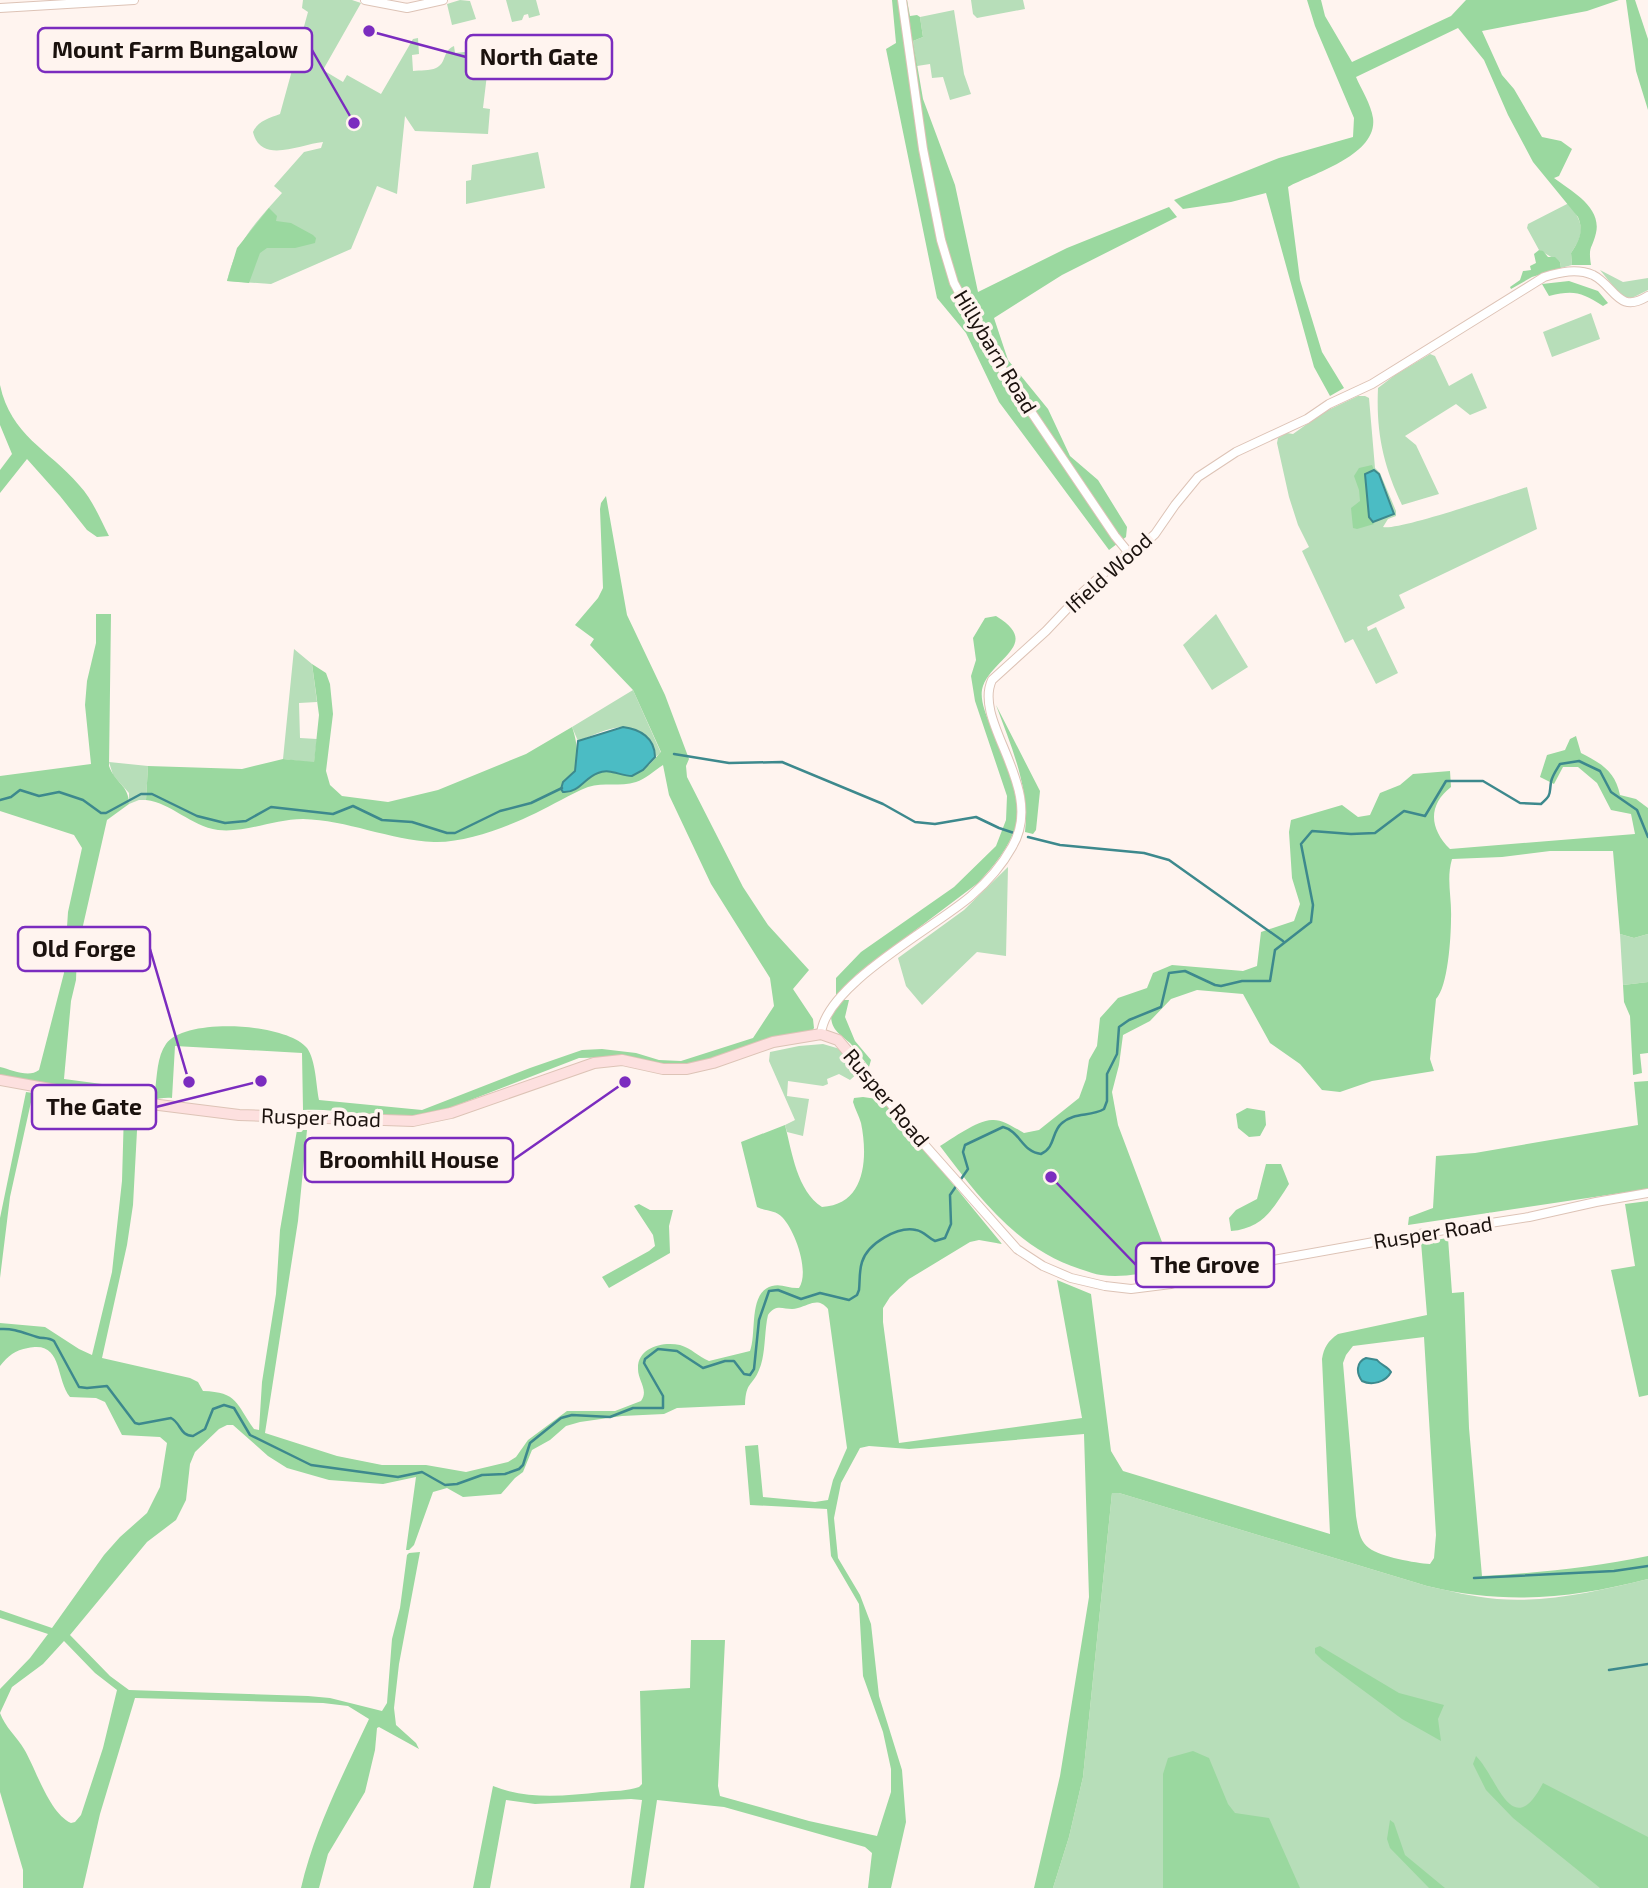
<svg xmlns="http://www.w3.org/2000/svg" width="1648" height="1888" font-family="'Exo 2',sans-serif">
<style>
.green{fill:#b7deb9}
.forest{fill:#9ad89f;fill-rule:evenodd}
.water{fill:#4bbcc4;stroke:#3d898d;stroke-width:2}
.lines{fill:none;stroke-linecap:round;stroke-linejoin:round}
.stream{stroke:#3d898d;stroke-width:2.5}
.street-casing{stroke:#ddc3b6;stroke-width:10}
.secondary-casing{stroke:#ddc3b6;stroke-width:12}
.street{stroke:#fff;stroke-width:8}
.secondary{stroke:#fde0df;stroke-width:10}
.labels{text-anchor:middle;stroke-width:7;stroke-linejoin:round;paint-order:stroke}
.street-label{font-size:21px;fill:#1b120e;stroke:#fff4ef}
.leader{fill:none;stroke:#7b2cbf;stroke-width:2.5}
.callout-dot{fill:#7b2cbf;stroke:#fff4ef;stroke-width:2.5}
.callout{fill:#fff4ef;stroke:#7b2cbf;stroke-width:2.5}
.callout-label{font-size:23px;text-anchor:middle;font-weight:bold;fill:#1b120e}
</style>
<rect width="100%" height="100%" fill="#fff4ef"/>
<path class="green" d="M303 0H352L361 3 323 70 343 82 347 75 381 94 413 39 418 38 419 54 412 55 413 71C420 70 430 71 436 68 447 63 442 51 454 46L455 53 482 50V42L491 41 483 108 490 109 488 134 415 131 405 116 397 194 377 186 351 249 271 284 227 281C236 242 256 222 282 193L274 186 304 152 321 148 323 142C300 144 261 165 253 132 258 121 269 118 280 114L308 12 302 8Z
M460 0 470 1 476 19 452 25 447 4Z
M506 0H536L540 15 529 18 528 14 524 15 522 20 512 22Z
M971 0H1023L1025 9 977 18 973 14Z
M954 10 964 74 971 94 950 100 943 77 932 78 930 64 917 66 913 41 923 37 920 17Z
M538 152 545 188 466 204V181L471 180 472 165Z
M1569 203C1583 224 1586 231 1571 253L1572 265 1561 268 1560 262 1539 250 1527 228 1528 224Z
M1600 270 1623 282 1648 278V290L1632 298 1622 297Z
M1591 313 1600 339 1552 357 1543 332Z
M1430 354 1435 356 1449 386 1472 373 1487 408 1470 415 1456 404 1405 436 1416 445 1439 494 1402 505C1383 465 1376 432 1378 388L1395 375Z
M1358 396H1365L1369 398 1375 468 1380 473 1396 511V516L1388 519 1383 527C1398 531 1505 494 1527 487L1537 529 1399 595 1405 608 1367 627 1368 631 1376 627 1398 673 1376 684 1353 639 1345 643 1302 551 1309 547 1298 525 1289 497 1277 443 1278 438 1287 433 1293 434 1324 412Z
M1216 614 1248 667 1212 690 1183 645Z
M294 649 312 664 317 702 299 703 300 738 317 739 314 763 283 759Z
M633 690 661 753 655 757C655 736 634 725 615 728 603 730 589 737 578 741L572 727Z
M109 762 148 766 146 800H139L129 804V793L113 775Z
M1008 867 1006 956 977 952 922 1005 906 986 898 958 964 910Z
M1620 934 1634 938 1648 934V982L1623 985Z
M823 1044 840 1049 859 1072 850 1080 839 1074 827 1079 828 1084 823 1086 788 1081 787 1096 809 1099 803 1136 787 1132 785 1125 795 1120 769 1061 770 1052 799 1046Z
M1112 1493H1119L1427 1586C1450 1591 1473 1597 1497 1599 1547 1603 1599 1591 1648 1579V1888H1053L1069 1837 1083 1777Z"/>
<path class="forest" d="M892 0H907L910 16 917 15 920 17 923 37 913 41 923 99 955 185 978 292 1067 248 1169 207 1177 217 1062 275 994 318 1008 360 1048 409 1070 456 1098 480 1127 527 1126 537 1109 550 999 402 966 333 937 298 886 49 896 43Z
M1307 0H1321L1325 16 1352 62 1451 16 1466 0H1619L1587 11 1482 31 1502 75 1514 89 1542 137 1561 141 1572 149 1559 176 1554 178C1571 191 1602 207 1596 233 1592 250 1588 245 1591 265H1572L1571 253C1579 241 1584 231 1578 217L1533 162 1508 115 1484 60 1458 28 1356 77C1361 89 1371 104 1373 118 1378 155 1314 173 1288 187L1300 280 1322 352 1344 388 1330 396 1314 367 1266 193 1231 202 1183 209 1174 200 1279 158 1353 137 1354 118 1315 26Z
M1626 0H1635L1648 39V110L1636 71Z
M269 208 277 216 276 221 291 223 313 235 316 238 315 243 295 248H267L260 253 249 283 227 281 237 248Z
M1539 250 1543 251 1548 257H1555L1560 262 1561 268 1532 277 1511 289 1510 287 1520 280 1523 271 1531 270 1530 266 1536 263 1534 254Z
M1569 281 1598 291 1608 303 1603 306C1581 292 1574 290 1549 296L1542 284Z
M0 385C11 436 48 449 79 485 93 500 100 519 109 536L97 537 87 530 60 496 27 459 0 493V470L12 454 0 425Z
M1372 465 1374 470 1365 474 1369 517 1374 524 1357 529 1353 528 1351 508 1360 501 1359 490 1354 476 1359 468Z
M606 496 627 615 665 695 689 759 686 766 687 777 743 887 768 925 809 970 793 989 813 1019 814 1028 812 1031 694 1063 667 1066 619 1057 579 1058 437 1113C395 1126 346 1107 303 1110L302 1053 175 1046 172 1098C159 1097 146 1101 138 1112L133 1205 127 1245 102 1358 190 1378 198 1382 203 1391C238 1392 236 1404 254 1429L259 1430 262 1382 276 1294 280 1230 297 1130H307L298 1221 265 1433 337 1456 382 1465H426L466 1472 508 1462 516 1457 528 1440 567 1411H615L641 1401C649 1390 638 1381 638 1369 637 1348 662 1341 680 1345 691 1348 699 1357 709 1361L750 1351C757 1333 748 1292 772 1286 781 1283 790 1289 799 1288 810 1272 795 1230 782 1217 776 1210 765 1211 757 1207L741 1142 785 1125C792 1152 797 1191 822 1207 866 1205 868 1157 861 1123 859 1116 855 1109 853 1102L854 1098 863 1097 884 1100 1002 1244 979 1240 970 1242 909 1279 890 1297 883 1308V1322L899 1443 1082 1418 1057 1280 1091 1294 1111 1451 1123 1471 1330 1534 1322 1359C1324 1347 1328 1341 1338 1334L1427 1315 1421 1242 1448 1238 1452 1293 1464 1292 1469 1428 1482 1576C1539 1573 1593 1567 1648 1556V1579C1570 1599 1506 1605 1427 1586L1119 1493H1112L1083 1777 1069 1837 1053 1888H1034L1060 1776 1089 1597 1084 1434 909 1449 869 1446 860 1448 841 1483 834 1518 838 1558 860 1595 871 1624 879 1696 902 1770 906 1822 891 1888H868L872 1853 865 1847 724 1807 657 1800 644 1888H630L642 1800 631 1799 535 1804 506 1800 490 1888H473L493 1786C528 1800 565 1796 601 1792 614 1791 628 1791 639 1787L642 1784 640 1691 690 1688 691 1640H725L718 1786 720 1796 809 1821 877 1836 891 1792V1769L883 1732 863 1676 859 1604 831 1556 827 1509 750 1505 745 1446 758 1445 763 1497 815 1502 828 1500 833 1480 847 1448 828 1309C818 1297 810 1305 798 1308 786 1312 777 1301 768 1315 764 1332 766 1354 759 1370 752 1387 746 1381 745 1405L677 1408 664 1414 622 1416 580 1422 566 1426 550 1440 532 1450 523 1472 515 1478 501 1494 463 1497 447 1488 433 1492 414 1545 409 1550H406L416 1477 383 1484 329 1480 287 1468 268 1456 233 1425H227L219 1429 195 1452 190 1464 186 1500 176 1520 147 1542 70 1635 110 1676 129 1690 308 1696 330 1698 382 1711 387 1703 392 1639 400 1608 407 1555 409 1553 420 1552 399 1664 394 1708 396 1725 416 1743 419 1749 379 1727 377 1728 375 1750 365 1792 328 1854 319 1888H301C315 1828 343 1775 369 1719L348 1706 323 1703 135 1698 100 1814 83 1888H23V1870L0 1792V1689L30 1658 48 1634 0 1618V1610L52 1628 104 1555 120 1537 147 1513 160 1487 167 1443 160 1437 122 1435 105 1402 96 1398 70 1397C55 1378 63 1340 28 1348 15 1350 8 1356 0 1366V1323L45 1327 79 1349 92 1355 112 1272 122 1181 124 1111 121 1110 119 1105 0 1075V1067C12 1070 29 1078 39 1070L64 973 68 912 82 848 74 835 0 811V776L91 764 85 705 87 681 96 643V614H111L109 766C115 783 129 785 129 804L107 820 77 952 76 980 71 1001 64 1079 155 1091C157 1077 157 1056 166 1044 185 1017 287 1023 307 1048 316 1061 316 1085 319 1100L422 1110 530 1068 582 1050 602 1049 636 1053 659 1060 681 1061 753 1038 774 1006 770 978 711 884 669 795 663 765C654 771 645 779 636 782 620 787 604 782 588 787 570 794 553 805 536 813 507 827 466 843 434 842 389 840 347 820 303 819 274 819 247 833 218 830 190 826 172 803 146 800L148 766 242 769 283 759 314 762 319 715 312 664 326 673 330 684 333 714 326 771 330 785 342 796 388 802 438 790 526 754 572 727C576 737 580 759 575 771 572 777 565 783 561 789L563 792 577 789 590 776 600 772 612 771 623 775 649 765 661 752 633 690 590 645 594 639 575 625 598 598 603 588 600 509 601 503ZM1424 1337 1436 1535 1434 1558 1430 1564C1415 1563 1381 1557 1369 1548 1359 1541 1358 1527 1356 1516L1343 1363 1346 1355 1353 1346ZM64 1641 95 1673 117 1690 103 1748 81 1815 75 1822 71 1823C49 1813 36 1769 24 1749 17 1737 5 1727 0 1713L12 1687 43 1664Z
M996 616C1042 644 994 657 983 686 979 697 985 712 989 722 1000 749 1023 797 1016 825 1010 847 993 867 978 883L856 975 836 995V978L861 952 954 887 996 846 1006 820 1007 796 975 701 971 676 976 660 973 638 985 618Z
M996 705 1040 791 1036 830 1033 834 1025 832C1030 788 1011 746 996 705Z
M1576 736 1581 753C1602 764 1615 771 1620 795L1636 799 1648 808V934L1634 938 1620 934 1613 851H1550L1502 857 1452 859C1446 879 1452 898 1451 919 1451 937 1448 987 1436 999L1430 1059 1434 1071 1372 1081 1340 1092 1322 1090 1300 1064 1270 1043 1243 994 1197 990 1171 999 1150 1021 1123 1035 1119 1065 1112 1092 1118 1125 1162 1242 1166 1269C1145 1273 1123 1278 1101 1275 1094 1274 1087 1271 1080 1269 1017 1249 978 1196 940 1146 953 1138 976 1121 992 1120 1002 1119 1015 1128 1024 1133L1039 1130 1079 1098 1086 1079 1089 1060 1097 1046 1100 1018 1118 998 1147 988 1153 973 1172 965 1243 971 1257 966 1261 932 1294 921 1300 904 1292 878 1289 832 1291 820 1342 805 1358 817 1370 815 1380 793 1400 785 1413 774 1450 771 1451 787C1428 805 1429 828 1450 849L1635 834 1631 814 1611 810 1597 783 1578 767H1563L1554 784 1540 777 1547 755 1565 750 1570 739Z
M1648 982V1053L1640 1054 1642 1073 1633 1075 1630 1016 1624 1002 1623 985Z
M843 1000H849L845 1017 855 1041 871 1060 869 1067C863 1060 857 1050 850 1043 840 1034 831 1030 831 1015Z
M1648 1081V1189L1408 1225 1409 1217 1433 1208 1436 1156 1475 1153 1638 1125 1634 1082Z
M26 1092 33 1093 10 1197 0 1278V1218Z
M1247 1108 1265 1111 1266 1125 1260 1136 1249 1137 1238 1128 1236 1114Z
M1266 1164H1281L1289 1184C1273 1209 1263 1228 1231 1231L1229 1218 1236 1210 1257 1199Z
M1648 1201V1395L1639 1397 1611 1270 1635 1266 1625 1204Z
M639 1204 650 1210H673L669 1226 670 1253 609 1288 602 1277 649 1251 655 1246 653 1235 634 1206Z
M1320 1646 1399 1693 1444 1705 1438 1719 1441 1741 1402 1719 1322 1660 1315 1653V1648Z
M1193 1751 1209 1758 1228 1804 1235 1813 1269 1818 1300 1888H1163V1774L1168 1758Z
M1476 1756C1498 1778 1512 1843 1543 1783L1648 1837V1888H1600L1513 1818 1486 1790 1473 1764Z
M1390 1820 1394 1823 1405 1855 1445 1888H1429L1390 1848 1387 1839Z"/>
<path class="water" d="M1374 470 1379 474 1394 514 1373 522 1369 517 1365 474Z
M623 727C640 729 655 738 655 757L643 770 632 776C620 776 610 768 598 773 584 778 579 793 563 792L561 789 563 782 575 771 578 741Z
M1366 1358 1377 1360C1381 1365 1388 1367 1391 1372 1386 1382 1372 1386 1362 1381 1356 1373 1356 1362 1366 1358Z"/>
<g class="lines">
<path class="stream" d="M674 754 729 763 782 762 883 804 915 822 935 824 976 817 999 828 1014 833
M0 800 11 797 20 790 39 796 59 792 83 800 101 813H106L141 794H152L197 816 225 823 246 821 271 807 333 814 353 806 382 820 412 822 447 833H455L500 811 531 803 562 788
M1028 837 1060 845 1144 853 1169 860 1283 941
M0 1329C14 1328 24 1333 37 1337 43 1339 48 1337 54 1341L79 1387 87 1388 107 1386 135 1423 139 1424 171 1418C181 1423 180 1436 193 1436L205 1429 213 1409 224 1405 234 1408 250 1435 311 1465 398 1477 422 1472 445 1485 457 1484 482 1475 505 1474 519 1469 523 1465 530 1443 561 1418 572 1415 610 1417 633 1408H663V1396L644 1363 645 1359 658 1349 677 1351 703 1368 725 1361H734L744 1374 750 1375 754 1369 759 1320 769 1291 778 1290 801 1299 820 1293 849 1300 857 1295 859 1290C860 1281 859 1271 862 1262 868 1243 898 1226 916 1230 924 1231 928 1238 935 1241L945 1238 951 1224 950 1195 968 1169 963 1152 965 1145 1003 1127C1020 1131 1022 1152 1041 1154 1056 1147 1051 1132 1062 1123 1074 1112 1091 1117 1104 1109L1107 1101V1074L1117 1054 1119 1027 1129 1020 1161 1007 1169 973 1185 971 1215 985 1221 986 1242 981H1270L1275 950 1311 922 1313 905 1301 844 1312 831 1351 834 1375 833 1404 811 1425 816 1446 781H1483L1520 803 1541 804C1552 794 1549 795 1551 782 1552 776 1557 769 1560 764L1579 761 1600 771 1611 792 1637 810 1648 837
M1474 1578 1614 1571 1648 1566
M1609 1670 1648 1664"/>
<defs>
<path id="street" d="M365 0 407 8 443 0
M902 0 923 149 941 240 954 283 992 354 1115 536 1129 553
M0 8 134 0
M821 1034C825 985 934 928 971 896 986 883 1002 865 1012 847 1047 788 972 723 992 680L1046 631 1082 593 1117 561 1144 544 1155 534 1175 505 1198 477 1236 452 1307 419 1329 404 1372 384 1544 277C1560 272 1577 268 1593 275 1615 286 1618 315 1648 296
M865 1072 915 1134 1017 1249 1043 1266 1071 1278 1105 1286 1131 1289 1171 1284 1212 1271 1413 1235 1529 1217 1596 1202 1648 1193"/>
<path id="secondary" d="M0 1080 95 1097 239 1115 413 1121 451 1113 594 1063 622 1060 663 1069H687L713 1063 773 1042 821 1034 838 1040 865 1072"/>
</defs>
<use href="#street" class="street-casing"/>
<use href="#secondary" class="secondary-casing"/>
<use href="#street" class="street"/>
<use href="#secondary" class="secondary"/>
</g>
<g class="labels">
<g class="street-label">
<text transform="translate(995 352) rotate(59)" y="7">Hillybarn Road</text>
<text transform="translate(1109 573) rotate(-42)" y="7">Ifield Wood</text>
<text transform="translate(886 1098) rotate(50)" y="7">Rusper Road</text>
<text transform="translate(321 1118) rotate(2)" y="7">Rusper Road</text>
<text transform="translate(1433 1233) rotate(-9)" y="7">Rusper Road</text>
</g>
</g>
<path class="leader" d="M354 123L312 50M369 31L466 57M189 1082L150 949M261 1081L156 1107M625 1082L513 1160M1051 1177L1136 1265"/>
<g class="callout-dot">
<circle cx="354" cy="123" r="7"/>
<circle cx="369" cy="31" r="7"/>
<circle cx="189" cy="1082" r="7"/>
<circle cx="261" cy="1081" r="7"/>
<circle cx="625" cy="1082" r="7"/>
<circle cx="1051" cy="1177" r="7"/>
</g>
<g class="callout">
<rect x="38" y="28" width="274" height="44" rx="7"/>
<rect x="466" y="35" width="146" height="44" rx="7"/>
<rect x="18" y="927" width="132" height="44" rx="7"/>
<rect x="32" y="1085" width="124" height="44" rx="7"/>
<rect x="305" y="1138" width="208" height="44" rx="7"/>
<rect x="1136" y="1243" width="138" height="44" rx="7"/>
</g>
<g class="callout-label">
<text x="175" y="58">Mount Farm Bungalow</text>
<text x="539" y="65">North Gate</text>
<text x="84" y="957">Old Forge</text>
<text x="94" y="1115">The Gate</text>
<text x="409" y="1168">Broomhill House</text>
<text x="1205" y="1273">The Grove</text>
</g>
</svg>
